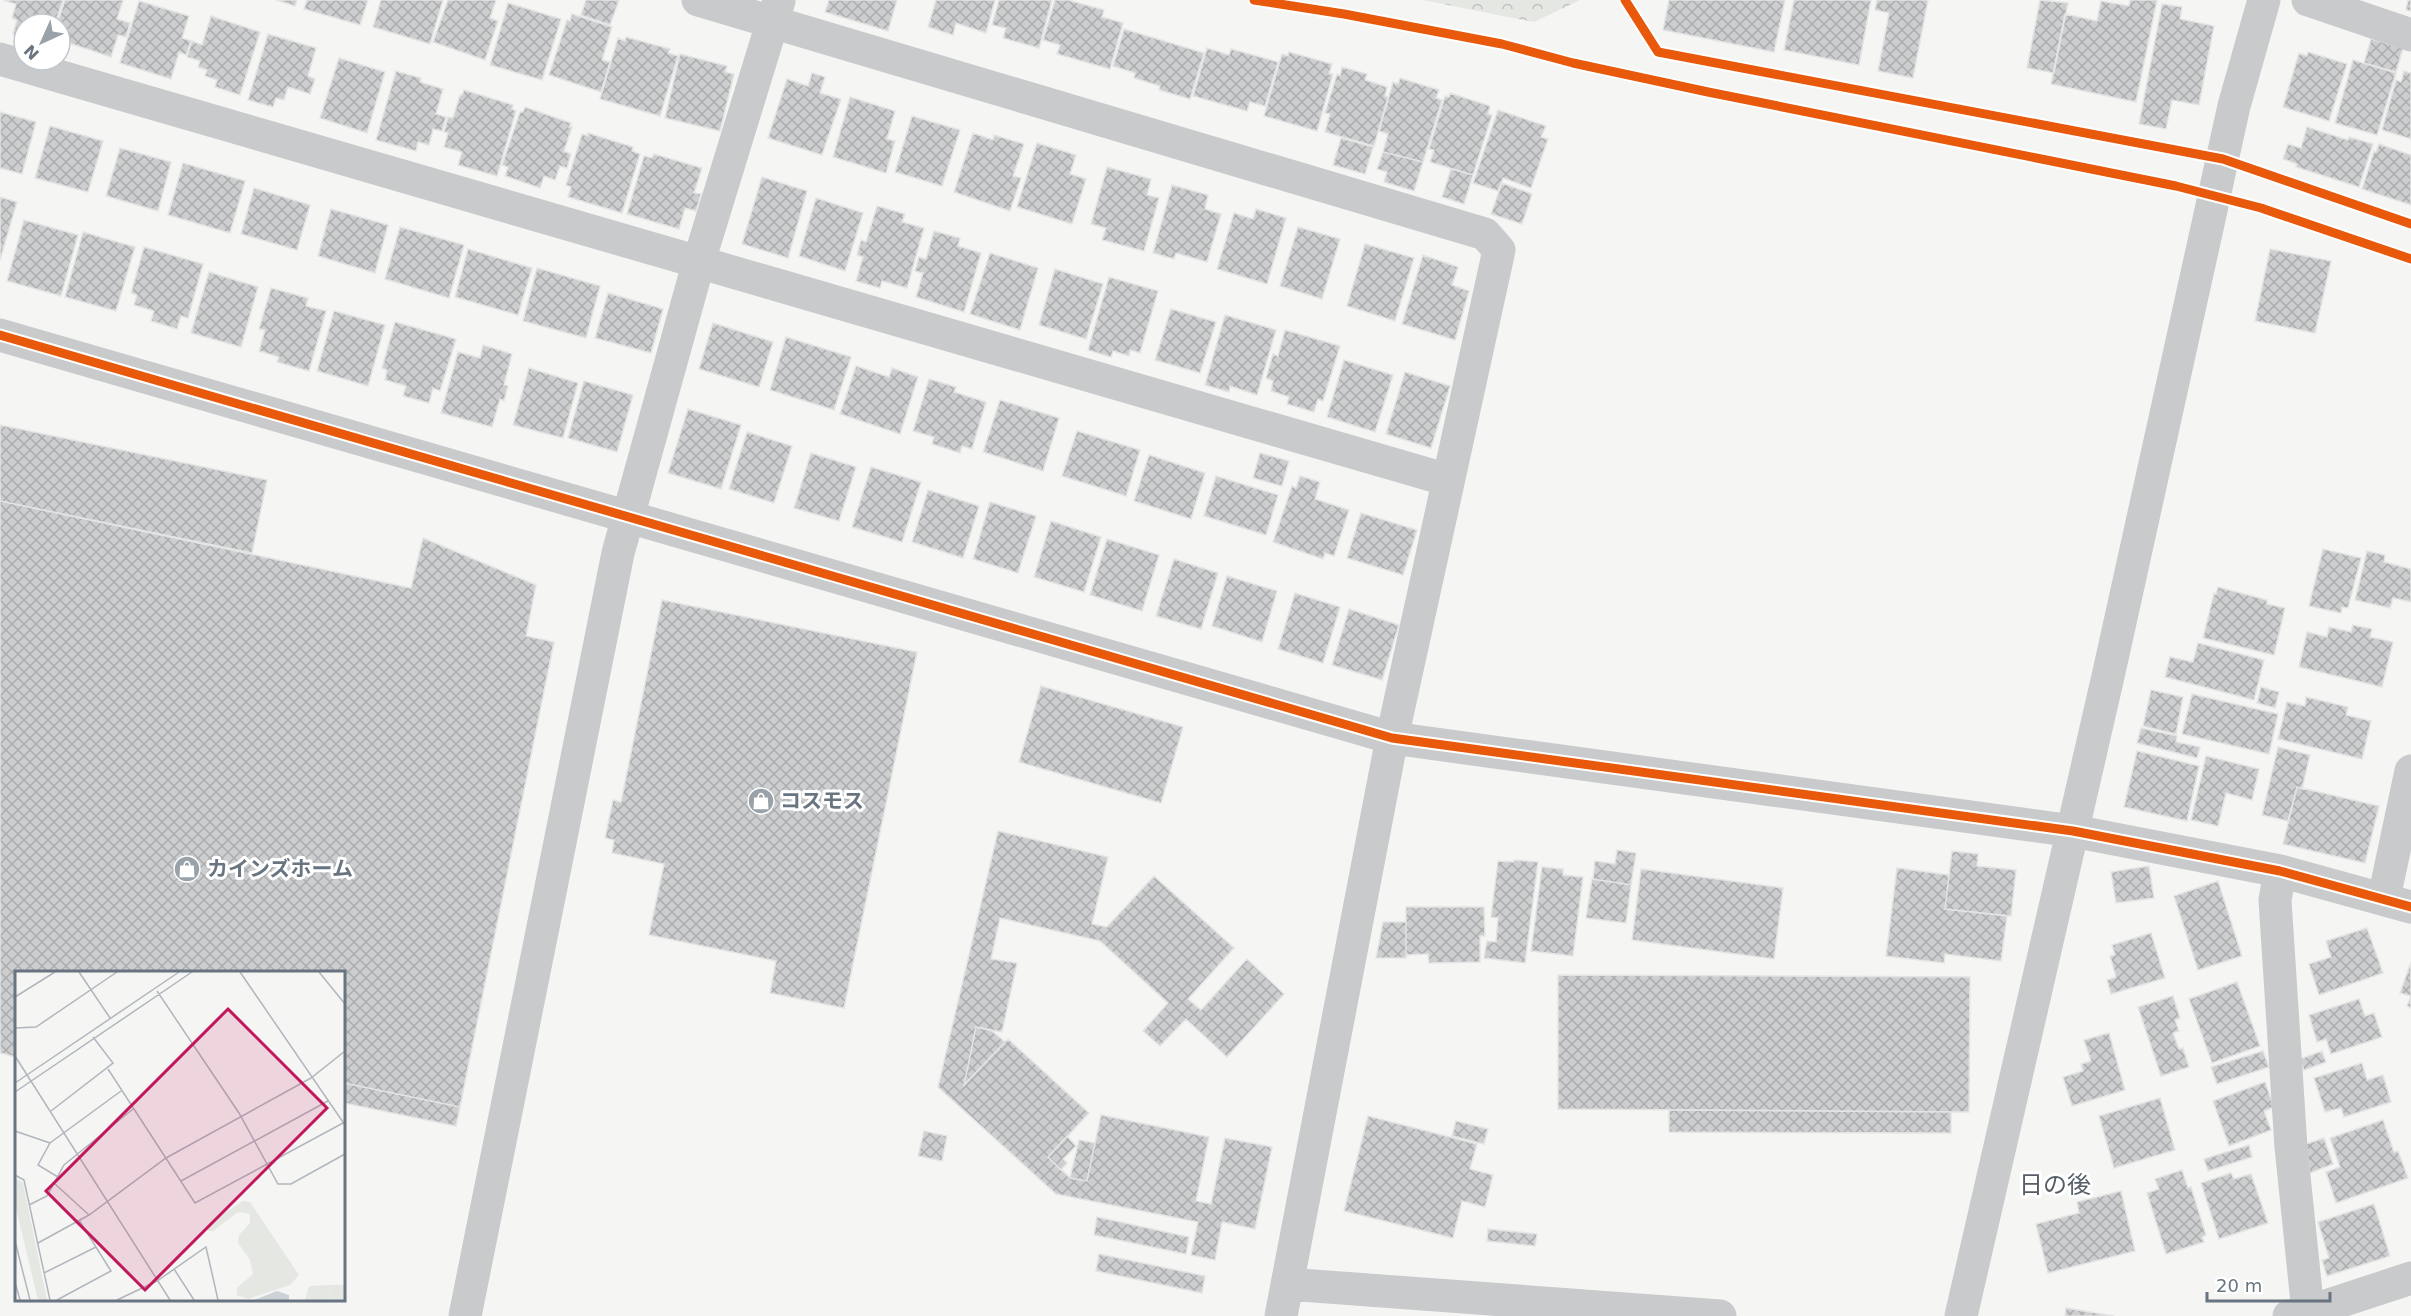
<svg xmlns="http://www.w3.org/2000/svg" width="2411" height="1316" font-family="'DejaVu Sans','Noto Sans JP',sans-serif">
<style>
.forest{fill:url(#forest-crowns)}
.building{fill:url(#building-cross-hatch);stroke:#e4e4e4;stroke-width:1.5}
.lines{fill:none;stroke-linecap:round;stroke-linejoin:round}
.minor{stroke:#c9cacb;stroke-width:33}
.tertiary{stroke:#c9cacb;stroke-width:33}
.cycleway-casing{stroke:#fff;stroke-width:13}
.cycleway{stroke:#e8590c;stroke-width:9}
.labels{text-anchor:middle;stroke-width:6;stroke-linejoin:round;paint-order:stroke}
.poi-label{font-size:21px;font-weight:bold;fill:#687581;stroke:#fff;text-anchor:start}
.quarter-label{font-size:24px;fill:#555e67;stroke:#fff}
.inset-road{fill:none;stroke:#b0b6bc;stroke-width:1.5}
.view{fill:#c2185b;fill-opacity:0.15;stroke:#c2185b;stroke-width:3}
.inset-edge{fill:none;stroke:#687581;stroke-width:3}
</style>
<defs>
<pattern id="forest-crowns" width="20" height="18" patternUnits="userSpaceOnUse" patternTransform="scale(1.5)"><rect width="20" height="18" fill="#e4e7e2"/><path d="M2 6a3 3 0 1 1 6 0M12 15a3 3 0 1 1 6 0" fill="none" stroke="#bdc0bd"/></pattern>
<pattern id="building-cross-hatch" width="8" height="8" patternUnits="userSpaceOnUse" patternTransform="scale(1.5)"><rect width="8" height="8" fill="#cdcecf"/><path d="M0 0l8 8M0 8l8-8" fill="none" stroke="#aaacad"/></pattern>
</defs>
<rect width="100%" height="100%" fill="#f5f5f4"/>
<path class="forest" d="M1423 0H1580L1534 22Z"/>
<path class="building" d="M3 0H63L55 24H24V37L13 34 17 20 12 18 16 4Z
M65 0H123L117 19 130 23 126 37 118 35 111 57 63 41 66 34 60 32V24H57Z
M276 0H297L295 6Z
M307 0H368L360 25 304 9Z
M381 0H443L430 44 373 27Z
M448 0H496L490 18 498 21 485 60 433 42Z
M586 0H619L610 25 581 15Z
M829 0H897L888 31 825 12Z
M936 0H995L986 33 956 23 953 35 928 27Z
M999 0H1052L1039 48 1003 38 1006 28 992 25Z
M1055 0H1068L1104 10 1102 17 1123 23 1110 69 1057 54 1060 45 1043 40Z
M1669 0H1785L1774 52 1663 30Z
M1794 0H1871L1859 65 1784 50Z
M1877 0H1928L1913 78 1878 71 1889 13 1875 10Z
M2040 0 2068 3 2054 73 2027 68Z
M2130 0H2157L2136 102 2051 84 2065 14 2097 21 2101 1 2129 6Z
M2408 0H2411V11L2406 10Z
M139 1 189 16 182 38 191 41 186 55 179 52 171 79 120 63Z
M508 3 561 19 542 80 490 65Z
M2162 4 2182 7 2180 19 2214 26 2199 105 2172 100 2166 129 2139 124Z
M572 14 612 27 602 60 610 62 601 92 549 75 567 20 570 21Z
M211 16 260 32 240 95 215 87 217 80 205 76 207 70 198 67 200 61 187 57 192 41 202 45Z
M1124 29 1204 53 1190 99 1159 90 1160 86 1134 78 1135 73 1113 66Z
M268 34 316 48 308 76 315 79 310 94 288 87 284 100 276 98 273 107 248 100Z
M626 37 670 49 668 53 678 56 660 116 600 99 618 38 625 41Z
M2371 39 2403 48 2396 72 2364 63Z
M1207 48 1229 55 1231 49 1278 62 1265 106 1250 102 1247 111 1193 96Z
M1289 52 1332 64 1329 74H1333L1317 131 1264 116 1282 54 1288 56Z
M2308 52 2347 64 2329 121 2283 107 2299 53 2307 56Z
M680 54 727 66 725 72 734 74 720 131 665 118Z
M339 58 385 72 367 133 320 118Z
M2353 60 2396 73 2377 135 2335 123Z
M1342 67 1367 74 1365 80 1387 87 1385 96 1388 97 1374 146 1325 132 1330 114 1325 113 1337 74 1340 76Z
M396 71 421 78 420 82 443 89 436 114 446 117 442 131 433 129 429 145 418 142 416 151 376 140Z
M2404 71 2411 73V139L2382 130 2396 80 2401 82Z
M812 73 825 77 820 93 841 99 822 155 768 138 787 79 808 86Z
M1400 78 1439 90 1436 98 1442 100 1423 162 1383 152 1388 134 1379 131 1393 82 1398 84Z
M464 90 513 105 512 109 516 111 497 176 458 165 462 152 444 147 448 133 444 132 448 117 453 118 460 95H462Z
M1450 93 1490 106 1488 114 1492 115 1473 175 1430 162 1434 150 1429 149 1445 96 1449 97Z
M850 97 895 111 887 139 895 141 886 173 833 157Z
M525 107 571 123 569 127H572L564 151 571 154 567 168 560 166 555 180 544 176 540 188 505 176 508 167 502 165 520 112H523Z
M1498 110 1546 126 1541 137 1548 139 1531 188 1503 178 1498 191 1473 183Z
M0 112 36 122 22 174 0 168Z
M912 116 960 130 942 186 895 172Z
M50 126 103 141 88 192 35 178Z
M2307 127 2348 140 2349 137 2373 144 2359 187 2296 167 2297 164 2283 159 2288 144 2301 148Z
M588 133 633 147 632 151 640 154 622 213 568 197 571 187 566 185 582 134 588 136Z
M973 133 993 140 994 135 1024 144 1013 176 1021 178 1010 211 954 192Z
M1341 138 1373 147 1365 174 1333 165Z
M1037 143 1076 155 1070 174 1086 179 1072 224 1017 207Z
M2379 144 2411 155V205L2362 189 2374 151 2376 152Z
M120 148 171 162 158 211 106 196Z
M1383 152 1423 162 1414 191 1384 182 1387 172 1377 169Z
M654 154 702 168 694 193 701 194 696 211 685 208 679 229 627 214 644 156 652 158Z
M183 163 245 181 230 233 168 215Z
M1107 167 1151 179 1147 195 1159 198 1144 251 1102 240 1106 228 1091 224Z
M1451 169 1473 175 1464 204 1442 197Z
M762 177 807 191 788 258 742 244Z
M1502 183 1532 194 1522 224 1491 214Z
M1172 185 1208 195 1205 209 1221 214 1207 262 1176 253 1174 259 1153 253Z
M254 188 310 205 297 250 241 234Z
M0 197 17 202 0 260Z
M816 198 863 213 845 271 799 256Z
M877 206 905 214 902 222 924 228 907 288 882 281 880 288 856 281 863 257 857 255 861 240 866 242Z
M331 209 388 225 375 273 318 256Z
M1256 209 1286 218 1267 284 1217 269 1234 213 1253 219Z
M24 220 78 235 61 296 7 281Z
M400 227 464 245 449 298 385 279Z
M1298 227 1340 239 1322 299 1280 286Z
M934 231 960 238 958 246 981 253 964 312 916 297 923 273 915 271 919 257 926 259Z
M83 232 135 247 116 311 65 297Z
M1365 244 1414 258 1395 321 1347 306Z
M144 247 203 264 188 318 181 316 177 329 151 321 154 311 134 305 137 295 131 293Z
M468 249 532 268 518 315 455 297Z
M2270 249 2331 261 2315 333 2255 321Z
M990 253 1038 268 1020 330 970 314Z
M1423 255 1458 267 1452 285 1469 291 1455 340 1402 324Z
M537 268 600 286 586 338 523 321Z
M1055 269 1103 284 1086 339 1039 325Z
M209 272 258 287 241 347 191 333Z
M1109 277 1158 291 1140 353 1130 350 1129 356 1113 351 1111 357 1088 350Z
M271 288 308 298 306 306 326 311 309 371 277 362 279 357 259 351 265 330 259 329Z
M608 293 663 309 651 353 595 338Z
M1171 309 1216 322 1200 373 1155 360Z
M334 311 385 325 368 386 317 371Z
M1225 315 1276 330 1257 395 1230 386 1229 392 1205 385Z
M395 322 456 339 440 391 433 388 429 403 403 396 406 386 385 380 387 370 382 368Z
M713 323 773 342 759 387 699 369Z
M1285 330 1340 346 1323 401 1318 399 1314 412 1287 404 1289 397 1271 391 1273 381 1266 378 1273 354 1278 356Z
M786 337 851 357 834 410 770 390Z
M483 345 512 354 504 385 508 386 504 401 500 399 492 427 441 413 458 352 480 358Z
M1344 360 1393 375 1375 432 1327 417Z
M856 366 889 377 892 368 918 377 900 434 840 414Z
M529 368 578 383 563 438 513 425Z
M1405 372 1450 386 1431 448 1386 434Z
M929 379 956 387 954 392 986 402 972 449 962 446 960 453 932 444 934 437 913 431Z
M584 381 633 395 617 452 568 438Z
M1000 400 1059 418 1043 471 983 452Z
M688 409 741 425 721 489 668 473Z
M0 425 267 480 252 553 0 501Z
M1077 431 1140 450 1126 496 1062 476Z
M747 432 792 446 774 503 729 489Z
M811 453 856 467 839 521 794 508Z
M1260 453 1289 461 1282 486 1253 478Z
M1149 455 1205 473 1191 519 1134 501Z
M871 467 921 482 902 542 852 527Z
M1216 476 1278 495 1266 535 1204 516Z
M1300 476 1320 482 1315 499 1349 510 1334 556 1325 553 1323 559 1273 542 1292 486 1296 488Z
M928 490 979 506 963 558 912 542Z
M0 501 411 588 423 538 536 585 526 636 554 642 460 1107 344 1083V972H16V1057L0 1053Z
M990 502 1036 516 1018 573 973 559Z
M1361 513 1417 530 1403 575 1347 558Z
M1051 521 1101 537 1084 592 1034 577Z
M1107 539 1159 555 1142 611 1090 595Z
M2323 549 2361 558 2348 608 2342 607 2341 613 2309 606Z
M2367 551 2385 555 2384 562 2411 569V602L2393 598 2390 608 2355 600Z
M1174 559 1218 573 1201 629 1156 616Z
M1227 576 1277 591 1262 642 1212 626Z
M2218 587 2267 600V604L2285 608 2274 655 2203 638 2214 593 2216 594Z
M1295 593 1340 607 1323 663 1278 649Z
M662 600 917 652 844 1008 770 993 776 961 649 935 664 864 612 853 614 840 605 838 613 800 621 802Z
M1349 609 1399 625 1382 680 1332 665Z
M2353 625 2372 629 2370 637 2393 642 2382 687 2299 667 2307 632 2327 637 2329 627 2351 632Z
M2198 643 2264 660 2254 700 2165 677 2170 657 2193 662Z
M1041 686 1183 727 1161 803 1019 762Z
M2261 687 2279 692 2275 708 2257 703Z
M2151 690 2183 697 2176 734 2143 726Z
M2192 694 2278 714 2269 754 2182 734Z
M2306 697 2348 707 2346 715 2371 721 2362 759 2278 739 2287 702 2305 706Z
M2141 728 2177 736 2176 742 2200 747 2197 758 2137 743Z
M2278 747 2310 755 2302 789 2297 787 2288 821 2262 815Z
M2137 751 2199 766 2187 821 2124 807Z
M2206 756 2259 769 2252 800 2226 793 2218 826 2191 820Z
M2297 787 2379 806 2365 863 2283 844Z
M998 831 1108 857 1092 924 1107 927 1154 876 1234 948 1188 999 1201 1010 1247 959 1284 994 1227 1057 1186 1019 1160 1046 1143 1031 1168 1003 1100 941 1000 918 991 959 1017 963 1002 1032 976 1027 964 1085 1008 1039 1089 1113 1048 1157 1070 1178 1087 1181 1101 1115 1209 1137 1196 1201 1211 1204 1225 1138 1272 1147 1255 1229 1222 1222 1215 1260 1191 1255 1198 1222 1056 1194 938 1087Z
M1617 850 1636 853 1631 885 1593 879 1595 861 1615 864Z
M1952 851 1978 854 1977 866 2016 870 2011 916 1945 909Z
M1514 860 1538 862 1525 963 1484 958 1487 941 1496 942 1498 918 1491 917 1498 861 1514 862Z
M2149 866 2154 898 2116 903 2111 872Z
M1542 867 1563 869V875L1583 877 1573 956 1531 951Z
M1897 868 1949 875 1945 909 2007 916 2001 961 1945 954 1944 963 1886 956Z
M1641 869 1783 888 1774 959 1632 940Z
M1592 879 1631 885 1626 923 1586 918Z
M2218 881 2242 956 2198 970 2174 896Z
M1406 907H1484L1485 936H1480V962L1429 963 1428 954 1406 955Z
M1383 922H1406V958H1376Z
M2367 928 2383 973 2319 995 2309 964 2331 957 2326 941Z
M2151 933 2165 978 2111 994 2107 980 2116 977 2110 956 2115 955 2112 945Z
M2411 962V1008L2407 1006 2411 996 2400 993Z
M1558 975 1970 977 1969 1112 1558 1109Z
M2237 982 2260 1046 2212 1063 2189 999Z
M2173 996 2180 1018 2175 1020 2179 1031 2173 1033 2179 1049 2183 1048 2189 1067 2161 1076 2138 1007Z
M2359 999 2365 1016 2374 1013 2382 1037 2331 1054 2326 1039 2317 1042 2309 1015Z
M976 1027 992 1031 1005 1042 964 1085Z
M2109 1033 2125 1090 2072 1106 2063 1077 2083 1071 2081 1064 2091 1061 2084 1040Z
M2263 1051 2269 1067 2217 1084 2211 1067Z
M2322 1051 2326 1062 2304 1070 2300 1059Z
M2362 1063 2367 1080 2383 1075 2391 1102 2344 1117 2341 1108 2325 1112 2314 1078Z
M2265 1082 2274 1107 2264 1111 2271 1130 2229 1146 2213 1101Z
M344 1083 460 1107 456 1126 344 1103Z
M2160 1098 2175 1150 2114 1168 2099 1116Z
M1669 1110 1951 1112V1133L1669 1132Z
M1368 1116 1477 1144 1470 1169 1493 1175 1485 1207 1462 1201 1453 1238 1344 1211Z
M2383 1120 2394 1152 2398 1151 2408 1178 2336 1203 2326 1172 2340 1167 2330 1138Z
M1456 1121 1488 1129 1484 1144 1452 1136Z
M924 1131 947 1136 942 1161 918 1156Z
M1067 1136 1076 1146 1063 1159 1067 1163 1061 1170 1048 1157Z
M2324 1138 2333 1164 2310 1173 2306 1144Z
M1079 1140 1095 1143 1087 1181 1070 1178Z
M2249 1145 2252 1157 2208 1171 2204 1159Z
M2182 1170 2188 1188 2191 1187 2206 1235 2202 1237 2204 1242 2166 1254 2147 1193 2159 1189 2155 1179Z
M2231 1173 2234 1179 2251 1174 2268 1223 2219 1239 2201 1183Z
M2121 1191 2135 1251 2048 1273 2036 1224 2079 1213 2077 1202Z
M2374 1204 2390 1256 2327 1276 2322 1260 2329 1258 2318 1222Z
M1097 1217 1189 1237 1186 1254 1094 1235Z
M1488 1229 1537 1234 1535 1246 1487 1241Z
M1099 1254 1205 1276 1202 1293 1096 1271Z
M2066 1308 2114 1316H2065Z"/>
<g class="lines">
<path class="minor" d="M698 0 1485 234 1499 250 1392 738 1281 1316
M2308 0 2411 35
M0 59 1448 480
M628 517 699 261 779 1
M2073 831 2280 871 2411 907
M2280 871 2275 900 2291 1147 2308 1312
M2384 898 2411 771
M1287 1284 1720 1316
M2289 1316 2308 1312 2411 1278"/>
<path class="tertiary" d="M0 335 1392 738 2073 831
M465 1316 618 553 628 517
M1961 1316 2109 672 2234 106 2264 0"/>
<defs>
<path id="cycleway" d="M1254 0 1344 14 1502 44 1573 63 1708 92 2176 186 2261 208 2411 259
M1625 0 1658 52 2223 159 2411 224
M0 335 1392 738 2073 831 2280 871 2411 907"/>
</defs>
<use href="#cycleway" class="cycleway-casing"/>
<use href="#cycleway" class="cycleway"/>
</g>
<defs>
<symbol id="shop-disc" viewBox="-11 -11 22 22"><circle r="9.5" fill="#99a2a9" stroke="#fff"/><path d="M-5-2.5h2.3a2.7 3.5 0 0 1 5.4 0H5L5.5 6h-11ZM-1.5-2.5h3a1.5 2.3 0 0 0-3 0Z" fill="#fff"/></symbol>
</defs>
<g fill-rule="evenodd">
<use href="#shop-disc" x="746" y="786" width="30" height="30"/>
<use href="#shop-disc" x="172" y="854" width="30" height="30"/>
</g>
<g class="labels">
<g class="poi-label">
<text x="780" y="808">コスモス</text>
<text x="207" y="876">カインズホーム</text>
</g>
<g class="quarter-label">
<text x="2055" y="1193">日の後</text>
</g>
</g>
<g transform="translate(15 971)">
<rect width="330" height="330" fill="#f5f5f4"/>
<path d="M0 207 8 212 32 329H23L0 233ZM228 230 235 231 284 304 275 314 233 328 222 324V317L238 303 235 289 223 272 224 264 235 252V243L223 241 198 260H192L194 252ZM313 314 315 329H290L294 315Z" fill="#e4e7e2"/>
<path d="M313 314H330V329H315Z" fill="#e4e7e2"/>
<path d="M262 320 274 324V329H239Z" fill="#ccd2d5"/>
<path class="inset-road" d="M64 1 95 47M225 1 330 154M304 1 330 33M142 20 224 142 263 213H276L330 183M0 26 40 1M0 57 21 56 102 1M0 85 155 329M93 98 180 232 328 152M0 112 164 1M0 121 177 1M36 140 98 92 78 66M0 160 35 172M0 204 9 209 35 329M43 206 23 194 35 172 106 120M166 210 313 130M39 212 74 244M14 234 32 225 49 194 118 138M0 270 15 329M23 272 74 244 151 187 296 107 330 80M159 298 179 329M29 302 81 276M0 311 5 329M42 329 96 300 64 249M102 329 142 310 191 276 203 329"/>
<path class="view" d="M213 38 312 137 130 319 31 220Z"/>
<rect width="330" height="330" class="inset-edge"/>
</g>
<g transform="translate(42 42) rotate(225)"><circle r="28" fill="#ffffff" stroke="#c3c8cd" stroke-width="1.5"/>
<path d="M0-4.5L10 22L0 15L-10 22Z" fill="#99a2a9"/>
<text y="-9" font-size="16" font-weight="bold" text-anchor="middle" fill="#687581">N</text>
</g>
<path d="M2207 1292v9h123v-9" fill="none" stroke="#687581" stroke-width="3"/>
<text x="2216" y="1292" font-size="18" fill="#687581" stroke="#ffffff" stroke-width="4.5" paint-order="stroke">20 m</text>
</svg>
